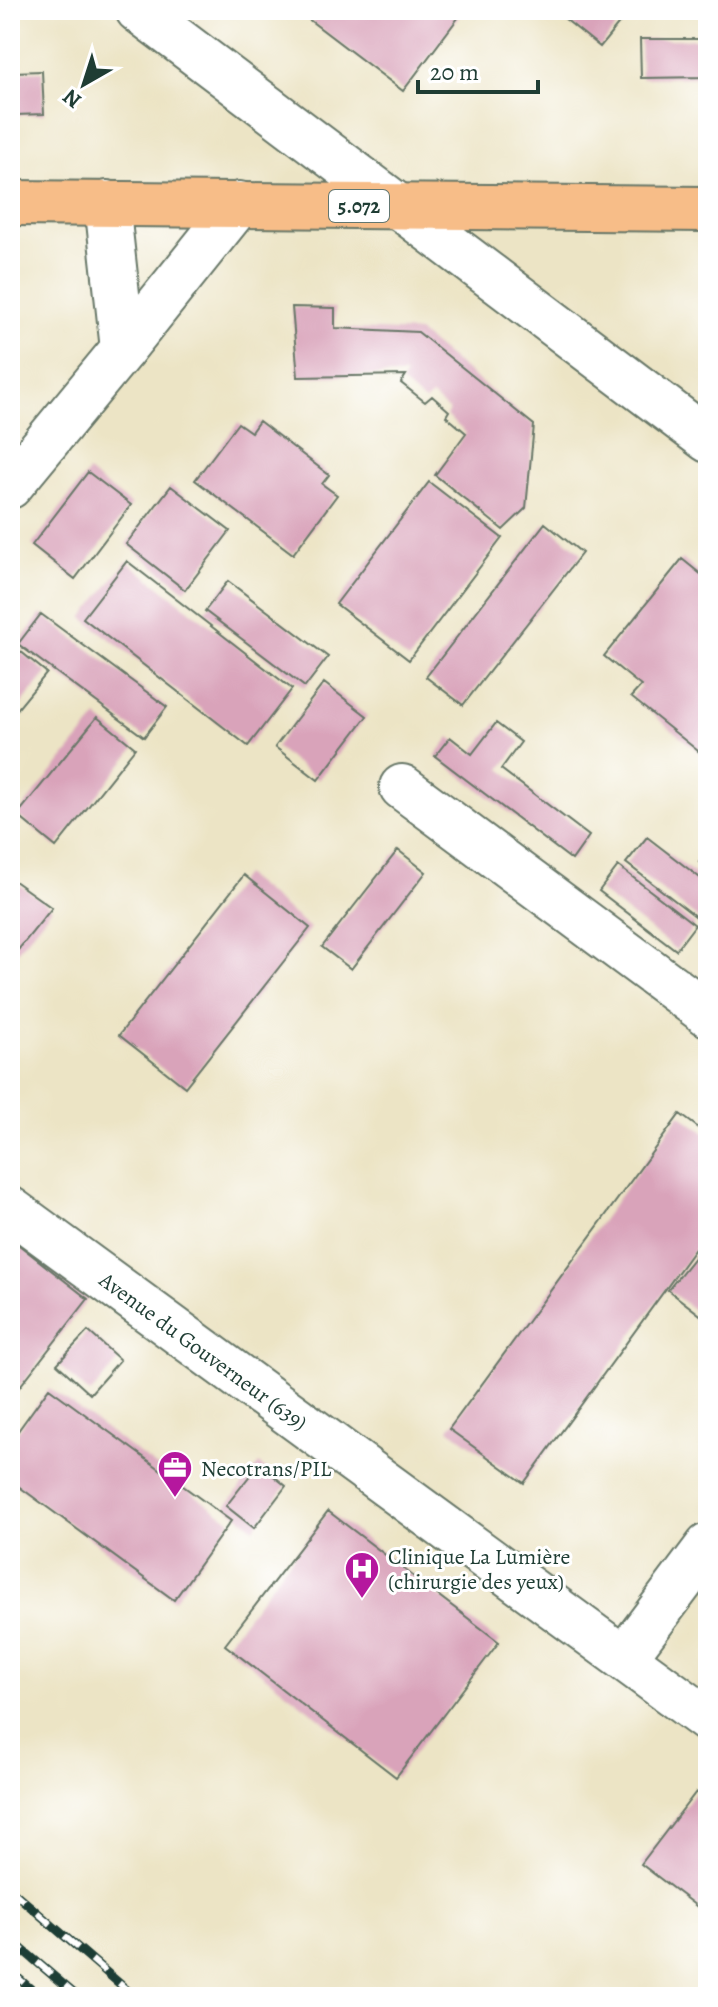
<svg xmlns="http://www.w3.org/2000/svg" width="718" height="2007" font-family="Alegreya,serif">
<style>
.building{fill:#d9a3ba}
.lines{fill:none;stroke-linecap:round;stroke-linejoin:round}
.minor-casing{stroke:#677767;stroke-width:48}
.major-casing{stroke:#677767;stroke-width:48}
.minor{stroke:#fff;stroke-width:44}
.major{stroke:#f7bd88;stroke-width:44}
.rail-casing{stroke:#1f3d34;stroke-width:9}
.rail{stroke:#fff;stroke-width:6;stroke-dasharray:18;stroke-linecap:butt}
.labels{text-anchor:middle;stroke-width:6;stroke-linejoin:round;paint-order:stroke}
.shield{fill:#fff;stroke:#627771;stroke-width:2}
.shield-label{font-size:20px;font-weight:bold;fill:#1f3d34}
.street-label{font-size:22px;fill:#1f3d34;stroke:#fff}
.poi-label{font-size:22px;fill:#1f3d34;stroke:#fff;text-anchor:start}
</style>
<rect width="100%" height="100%" fill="#fff"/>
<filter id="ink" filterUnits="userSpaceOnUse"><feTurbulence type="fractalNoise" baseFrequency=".0125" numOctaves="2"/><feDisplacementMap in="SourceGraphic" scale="16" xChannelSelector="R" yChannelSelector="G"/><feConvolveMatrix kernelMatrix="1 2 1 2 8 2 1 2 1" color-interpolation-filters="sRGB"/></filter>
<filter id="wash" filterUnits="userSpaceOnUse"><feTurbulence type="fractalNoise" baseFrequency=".006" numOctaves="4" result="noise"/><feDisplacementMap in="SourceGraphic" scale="32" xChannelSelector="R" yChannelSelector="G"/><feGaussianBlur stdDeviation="1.8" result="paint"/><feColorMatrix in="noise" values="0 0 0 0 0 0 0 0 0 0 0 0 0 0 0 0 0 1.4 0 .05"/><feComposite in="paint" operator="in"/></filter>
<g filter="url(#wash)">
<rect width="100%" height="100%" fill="#ece4c5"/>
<g id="blocks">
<path class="building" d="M10 10H17L10 28Z
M307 10H464L403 91 303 15Z
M554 10H630L600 47Z
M640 39H708V77L641 78Z
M42 71 44 114 15 115 13 72Z
M292 307 335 308V328L418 332 534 425 526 508 503 530 435 475 466 433 446 416 449 411 432 396 425 402 401 383 406 375 298 377Z
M259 421 329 475 322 484 337 495 293 554 195 480 238 423 251 432Z
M88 472 131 505 75 579 32 545Z
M429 482 502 538 409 660 336 604Z
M171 486 230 531 185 590 126 544Z
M545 523 582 553 463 705 426 677Z
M682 559 708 580V759L631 697 641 686 604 656Z
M127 561 292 689 248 746 83 618Z
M228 581 328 657 305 687 205 611Z
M41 614 167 707 144 737 18 644Z
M14 646 47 673 10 718V650Z
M324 683 367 716 318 780 275 747Z
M97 717 135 748 56 847 17 815Z
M496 723 521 742 501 769 589 836 572 860 435 756 450 737 472 754Z
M647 837 708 884V926L626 863Z
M398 850 426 872 351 969 322 947Z
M708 850V870L699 862Z
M618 866 695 925 676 950 599 891Z
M244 875 310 928 185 1087 119 1035Z
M10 878 52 908 10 960Z
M680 1114 708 1135V1231L524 1483 449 1429Z
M10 1238 88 1299 10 1399Z
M708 1240V1311L703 1317 668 1290Z
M88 1331 120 1360 90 1394 57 1364Z
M49 1388 231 1521 174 1600 10 1480V1442Z
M259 1464 286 1486 254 1528 226 1506Z
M328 1511 499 1642 396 1777 225 1645Z
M696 1792 708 1801V1915L641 1864Z"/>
</g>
</g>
<g filter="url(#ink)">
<use href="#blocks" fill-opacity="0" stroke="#677767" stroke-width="2"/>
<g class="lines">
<defs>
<g id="minor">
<path d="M138 10 708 440"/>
<path d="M107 203 123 349"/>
<path d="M10 486 123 349 239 204"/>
<path d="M402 787 708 1014"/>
<path id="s1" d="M10 1209 708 1720"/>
<path d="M624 1658 708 1546"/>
</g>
<path id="major" d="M10 203 708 209"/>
</defs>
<use href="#minor" class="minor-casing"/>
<use href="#major" class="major-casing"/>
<use href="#minor" class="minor"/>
<use href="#major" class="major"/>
<defs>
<path id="rail" d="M10 1889 135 1997
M10 1939 78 1997
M10 1971 40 1997"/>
</defs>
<use href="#rail" class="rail-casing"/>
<use href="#rail" class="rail"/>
</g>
</g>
<defs>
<symbol id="office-pin" viewBox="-11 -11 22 30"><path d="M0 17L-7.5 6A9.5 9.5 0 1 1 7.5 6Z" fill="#b5179e" stroke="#fff"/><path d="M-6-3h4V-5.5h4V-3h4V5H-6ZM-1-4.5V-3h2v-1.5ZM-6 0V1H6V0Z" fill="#fff"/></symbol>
<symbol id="hospital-pin" viewBox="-11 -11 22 30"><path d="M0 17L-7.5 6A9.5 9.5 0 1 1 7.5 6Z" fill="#b5179e" stroke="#fff"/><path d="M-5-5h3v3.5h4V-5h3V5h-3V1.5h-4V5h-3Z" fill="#fff"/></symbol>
</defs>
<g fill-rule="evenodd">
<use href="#office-pin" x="155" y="1448" width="40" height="54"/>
<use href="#hospital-pin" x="342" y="1549" width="40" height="54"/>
</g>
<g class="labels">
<rect class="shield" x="329" y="190" width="60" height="32" rx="6"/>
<g class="shield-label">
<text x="359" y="213">5.072</text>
</g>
<g class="street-label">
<text dy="8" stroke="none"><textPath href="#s1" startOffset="240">Avenue du Gouverneur (639)</textPath></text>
</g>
<g class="poi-label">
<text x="201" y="1476">Necotrans/PIL</text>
<text x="388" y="1564">Clinique La Lumière<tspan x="388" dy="25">(chirurgie des yeux)</tspan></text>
</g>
</g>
<rect width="718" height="2007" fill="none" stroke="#fff" stroke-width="40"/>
<g transform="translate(84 84) rotate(219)" stroke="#ffffff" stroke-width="6" paint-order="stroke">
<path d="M0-6L14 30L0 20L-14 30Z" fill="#1f3d34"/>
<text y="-12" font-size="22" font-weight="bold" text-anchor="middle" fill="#1f3d34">N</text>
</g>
<path d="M418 80v12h120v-12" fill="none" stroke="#1f3d34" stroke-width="4"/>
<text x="430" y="80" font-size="24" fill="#1f3d34" stroke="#ffffff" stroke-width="6" paint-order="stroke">20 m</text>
</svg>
